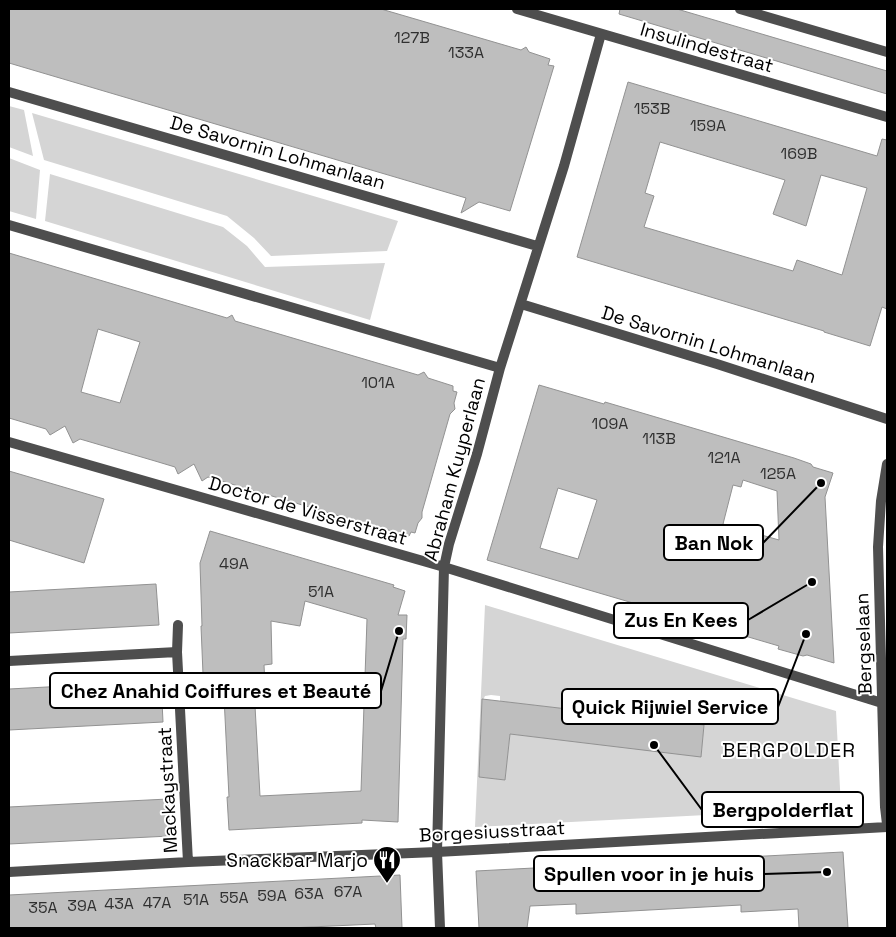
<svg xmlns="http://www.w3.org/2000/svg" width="896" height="937" font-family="'Space Grotesk',sans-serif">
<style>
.green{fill:#d5d5d5;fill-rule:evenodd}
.building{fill:#bebebe;stroke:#929292;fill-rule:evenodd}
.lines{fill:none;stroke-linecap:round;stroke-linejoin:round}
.minor{stroke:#4e4e4e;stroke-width:10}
.labels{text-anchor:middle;stroke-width:4;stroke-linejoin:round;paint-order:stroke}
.number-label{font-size:16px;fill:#303030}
.street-label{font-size:19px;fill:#000;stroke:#fff}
.poi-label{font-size:19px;fill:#000;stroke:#fff;text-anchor:end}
.neighbourhood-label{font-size:20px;letter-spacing:1px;fill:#000;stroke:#fff}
.leader{fill:none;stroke:#000;stroke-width:2}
.callout-dot{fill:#000;stroke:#fff;stroke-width:2}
.callout{fill:#fff;stroke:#000;stroke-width:2}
.callout-label{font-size:20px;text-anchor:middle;font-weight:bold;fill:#000}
</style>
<rect width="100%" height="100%" fill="#fff"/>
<path class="green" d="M9 106 24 110 33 156 9 147Z
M32 113 398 221 387 251 271 256 254 238 227 216 44 160Z
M9 158 40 170 36 219 9 211Z
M50 174 223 227 247 246 265 267 385 263 370 320 45 221Z
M485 605 836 711 841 808 475 827ZM491 695 500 696V701L704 725 701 756 510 734 505 780 479 777 482 702 485 696Z"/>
<path class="building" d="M9 9H381L521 50 526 47 529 52 550 59 548 65 554 66 510 211 479 202 461 213 466 198 9 63Z
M620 9H677L887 71V94L619 14Z
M628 82 877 156 882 139 887 140V309L882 307 870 346 824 332V331L577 257ZM660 142 785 180 773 214 806 226 821 175 867 188 842 275 797 260 793 271 644 227 654 196 645 193Z
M9 253 227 318 232 315 235 321 418 375 424 372 428 378 453 386V391L457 392 454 403 455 409 450 414 422 512V518L418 523 415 533 411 532 409 536 388 530 382 533 380 528 228 483 208 477 202 481 194 464 178 474 175 467 155 461 80 439 73 443 65 426 50 435 46 429 9 418ZM98 329 140 342 120 403 81 392Z
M539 385 604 404 605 402 794 458 811 464 813 467 833 473 825 497 834 663 807 655 803 656 778 649 779 646 487 560ZM743 480 777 491 779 540 723 524 733 485 741 487ZM558 488 597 500 578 559 540 548Z
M9 471 104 499 84 563 9 540Z
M210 531 394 585 393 587 405 591 398 615H407L406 639H403L398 822 362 820V823L229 830 227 797H229L224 697 204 698 201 626H202L200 563ZM305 601 367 619 361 791 260 796 255 706 266 705 264 665 272 664 271 621 300 626Z
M156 584 159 625 9 633V592Z
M161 681 163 722 9 730V689Z
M482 699 704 725 701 757 510 734 505 780 479 777Z
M168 799 170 836 9 844V807Z
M843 852 848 928H799L798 909 741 912V905L576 914V904L530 906 527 928H479L476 871Z
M400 875 402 928H376L375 924 289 928H9V895Z"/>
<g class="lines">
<path class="minor" d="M517 9 887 117
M740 9 887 52
M9 92 537 246
M9 225 500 368
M521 304 717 364 887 419
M9 442 444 567 882 703
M887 464 881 501 878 547 885 807 887 824
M178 625 177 652 188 862
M9 661 177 652
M9 872 188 862 437 852 887 827
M440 928 437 852 444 567 449 544 477 454 500 368 564 166 601 34"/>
</g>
<defs>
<symbol id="restaurant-pin" viewBox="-11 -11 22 30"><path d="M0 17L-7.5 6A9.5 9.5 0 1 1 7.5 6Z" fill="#000" stroke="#fff"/><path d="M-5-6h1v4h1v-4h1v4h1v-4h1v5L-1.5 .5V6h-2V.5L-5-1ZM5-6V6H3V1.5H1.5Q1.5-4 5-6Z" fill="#fff"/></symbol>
</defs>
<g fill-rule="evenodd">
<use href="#restaurant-pin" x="371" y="844" width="32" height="43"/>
</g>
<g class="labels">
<g class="number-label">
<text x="412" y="43">127B</text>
<text x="466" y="58">133A</text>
<text x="652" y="114">153B</text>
<text x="708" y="131">159A</text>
<text x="799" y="159">169B</text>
<text x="378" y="388">101A</text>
<text x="610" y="429">109A</text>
<text x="659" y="444">113B</text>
<text x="724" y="463">121A</text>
<text x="778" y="479">125A</text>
<text x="234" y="569">49A</text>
<text x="321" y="597">51A</text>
<text x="348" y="897">67A</text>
<text x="309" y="899">63A</text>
<text x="272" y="901">59A</text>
<text x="234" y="903">55A</text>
<text x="196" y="905">51A</text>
<text x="157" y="908">47A</text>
<text x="119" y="909">43A</text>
<text x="82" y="911">39A</text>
<text x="43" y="913">35A</text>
</g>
<g class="street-label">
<text transform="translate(707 47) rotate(16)" y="7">Insulindestraat</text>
<text transform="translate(278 152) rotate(16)" y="7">De Savornin Lohmanlaan</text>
<text transform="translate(709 344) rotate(17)" y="7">De Savornin Lohmanlaan</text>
<text transform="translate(454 469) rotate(-75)" y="7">Abraham Kuyperlaan</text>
<text transform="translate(308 510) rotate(16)" y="7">Doctor de Visserstraat</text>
<text transform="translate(863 644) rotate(-92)" y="7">Bergselaan</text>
<text transform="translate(167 790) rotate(-93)" y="7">Mackaystraat</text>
<text transform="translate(492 831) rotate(-3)" y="7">Borgesiusstraat</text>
</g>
<g class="poi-label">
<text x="368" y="867">Snackbar Marjo</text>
</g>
<g class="neighbourhood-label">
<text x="789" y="757">BERGPOLDER</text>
</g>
</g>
<path class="leader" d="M821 483L763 543M812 582L748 620M399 631L381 691M806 634L778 707M654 745L702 810M827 872L764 874"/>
<g class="callout-dot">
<circle cx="821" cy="483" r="5"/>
<circle cx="812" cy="582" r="5"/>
<circle cx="399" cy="631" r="5"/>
<circle cx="806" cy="634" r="5"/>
<circle cx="654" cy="745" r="5"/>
<circle cx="827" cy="872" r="5"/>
</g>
<g class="callout">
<rect x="664" y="525" width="99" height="35" rx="5"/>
<rect x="614" y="603" width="134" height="35" rx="5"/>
<rect x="50" y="673" width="331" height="35" rx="5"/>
<rect x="562" y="689" width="216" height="35" rx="5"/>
<rect x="702" y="792" width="161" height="35" rx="5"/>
<rect x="534" y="856" width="230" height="35" rx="5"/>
</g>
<g class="callout-label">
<text x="714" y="550">Ban Nok</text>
<text x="681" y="627">Zus En Kees</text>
<text x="216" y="698">Chez Anahid Coiffures et Beauté</text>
<text x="670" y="714">Quick Rijwiel Service</text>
<text x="783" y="817">Bergpolderflat</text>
<text x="649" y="881">Spullen voor in je huis</text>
</g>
<rect width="896" height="937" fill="none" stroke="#000000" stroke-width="20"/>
</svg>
